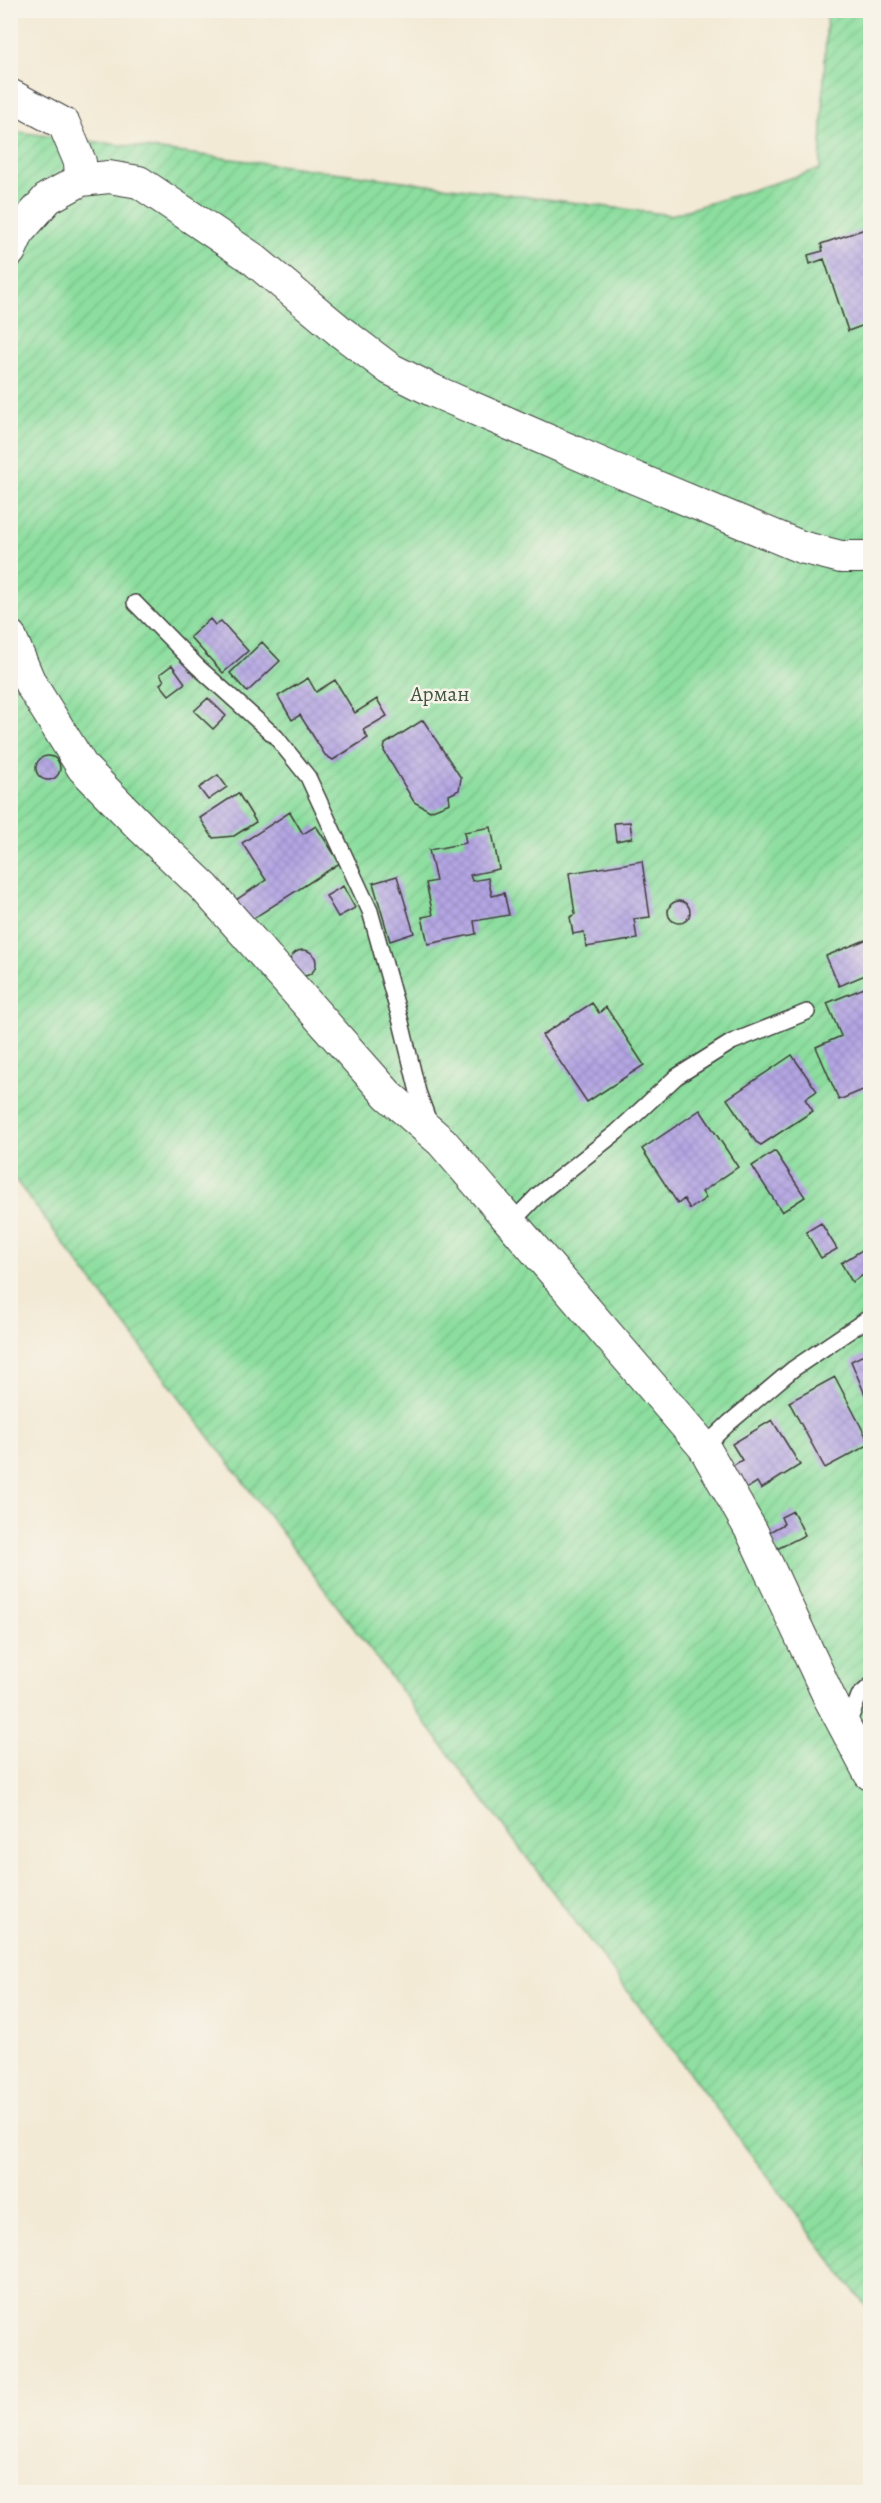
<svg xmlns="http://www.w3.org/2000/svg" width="881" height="2503" font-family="Alegreya,serif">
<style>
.garden{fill:url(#garden-furrows);stroke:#547d5e;stroke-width:1.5}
.building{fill:url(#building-cross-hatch)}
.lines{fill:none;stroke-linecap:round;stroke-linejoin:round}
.lane-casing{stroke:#3c3b38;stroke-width:18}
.street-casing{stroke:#3c3b38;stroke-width:34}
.lane{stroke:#fff;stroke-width:15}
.street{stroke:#fff;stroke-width:32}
.labels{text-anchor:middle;stroke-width:5;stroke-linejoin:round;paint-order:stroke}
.park-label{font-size:21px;fill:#3e5643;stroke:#f7f3e8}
</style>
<defs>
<pattern id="garden-furrows" width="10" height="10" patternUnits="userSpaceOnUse" patternTransform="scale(1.5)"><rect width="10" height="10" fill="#8cde9f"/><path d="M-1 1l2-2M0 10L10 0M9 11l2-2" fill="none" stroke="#78be88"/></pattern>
<pattern id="building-cross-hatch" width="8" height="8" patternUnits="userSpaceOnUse" patternTransform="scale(1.5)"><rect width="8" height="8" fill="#b4a5e3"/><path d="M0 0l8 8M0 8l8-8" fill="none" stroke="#9a8dc2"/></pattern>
</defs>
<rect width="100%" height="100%" fill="#f7f3e8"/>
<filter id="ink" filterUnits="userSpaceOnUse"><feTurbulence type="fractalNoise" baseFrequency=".0167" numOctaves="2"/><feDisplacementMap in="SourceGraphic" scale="12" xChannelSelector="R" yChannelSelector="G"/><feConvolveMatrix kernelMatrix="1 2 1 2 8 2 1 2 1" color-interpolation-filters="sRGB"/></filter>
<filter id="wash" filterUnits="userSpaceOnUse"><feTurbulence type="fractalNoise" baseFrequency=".008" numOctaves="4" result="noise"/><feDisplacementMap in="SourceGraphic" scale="24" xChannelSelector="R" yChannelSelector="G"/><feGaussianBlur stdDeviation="1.35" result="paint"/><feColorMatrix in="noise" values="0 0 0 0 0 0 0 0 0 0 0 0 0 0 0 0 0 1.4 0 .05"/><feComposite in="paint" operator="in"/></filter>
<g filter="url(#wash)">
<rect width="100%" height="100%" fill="#f3ead5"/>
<path class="garden" d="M827 11H870V2312L11 1174V131L671 215 820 169Z"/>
<g id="blocks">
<path class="building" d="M868 228 870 235V323L848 331 824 259 810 264 808 255 823 251 821 244Z
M210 619 215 625 221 621 248 651 223 673 190 637Z
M262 642 280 661 247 692 230 673Z
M172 665 185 683 169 695 160 684 164 681 160 674Z
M308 678 316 692 335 680 355 713 377 699 387 716 363 730 368 738 333 760 325 755 300 715 292 720 278 696Z
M208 698 226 716 213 729 194 711Z
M423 720 461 778 459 790 449 795 450 803 430 811 414 802 384 751 385 744Z
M36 768a12 12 0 1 1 24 0a12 12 0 1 1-24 0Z
M218 775 227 787 208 800 199 788Z
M238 793 256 822 234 836 213 838 200 818Z
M290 812 303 834 316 826 340 863 246 923 233 902 266 880 242 843Z
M630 822 632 838 616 841 614 823Z
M491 827 499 869 470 875 472 881 488 878 492 896 504 893 509 915 474 921 476 934 428 944 422 917 433 915 426 883 436 881 429 850 466 843 464 832Z
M642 861 650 917 634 919 637 939 586 947 584 932 573 934 570 917 575 914 569 873Z
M397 876 414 933 390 941 373 883Z
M343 886 355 908 338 917 326 896Z
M668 912a11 11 0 1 1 22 0a11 11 0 1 1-22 0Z
M870 938V973L839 986 826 956Z
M290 963a13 13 0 1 1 26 0a13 13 0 1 1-26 0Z
M869 986 870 1087 839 1100 816 1047 841 1036 827 1003Z
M592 1003 599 1013 606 1007 644 1065 587 1102 542 1035Z
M792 1055 817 1091 805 1099 813 1111 761 1145 756 1142 727 1099Z
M700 1110 738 1167 702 1192 706 1198 690 1209 684 1199 678 1204 642 1149Z
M775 1151 805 1197 782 1212 752 1166Z
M821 1223 837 1249 821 1258 806 1232Z
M870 1245V1271L852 1282 841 1263Z
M870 1352V1395L866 1397 851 1361Z
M835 1377 870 1444 825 1468 789 1402Z
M772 1420 800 1465 761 1489 757 1482 746 1489 732 1466 742 1460 732 1444Z
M793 1511 805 1535 777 1549 769 1532 784 1524 781 1517Z"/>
</g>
</g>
<g filter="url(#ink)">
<use href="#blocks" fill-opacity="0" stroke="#3c3b38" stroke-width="1.5"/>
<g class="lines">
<defs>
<path id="lane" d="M135 603 198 667 276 737 308 777 370 911 401 1022 418 1092 429 1122
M510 1224 539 1194 617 1132 676 1077 732 1042 807 1012
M704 1447 729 1423 793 1369 870 1317
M847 1727 859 1696 870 1686"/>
<path id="street" d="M10 95 64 124 80 162 81 180
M10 251 19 231 48 198 81 180 109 177 139 182 252 258 341 332 390 369 434 391 611 468 801 547 841 557H870
M10 636 30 683 83 768 143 829 205 888 388 1095 442 1142 704 1447 752 1532 830 1699 870 1774"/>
</defs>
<use href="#lane" class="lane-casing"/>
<use href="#street" class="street-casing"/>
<use href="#lane" class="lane"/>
<use href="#street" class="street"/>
</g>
</g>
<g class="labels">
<g class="park-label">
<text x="440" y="701">Арман</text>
</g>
</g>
<rect width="881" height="2503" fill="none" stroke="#f7f3e8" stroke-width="36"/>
</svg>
